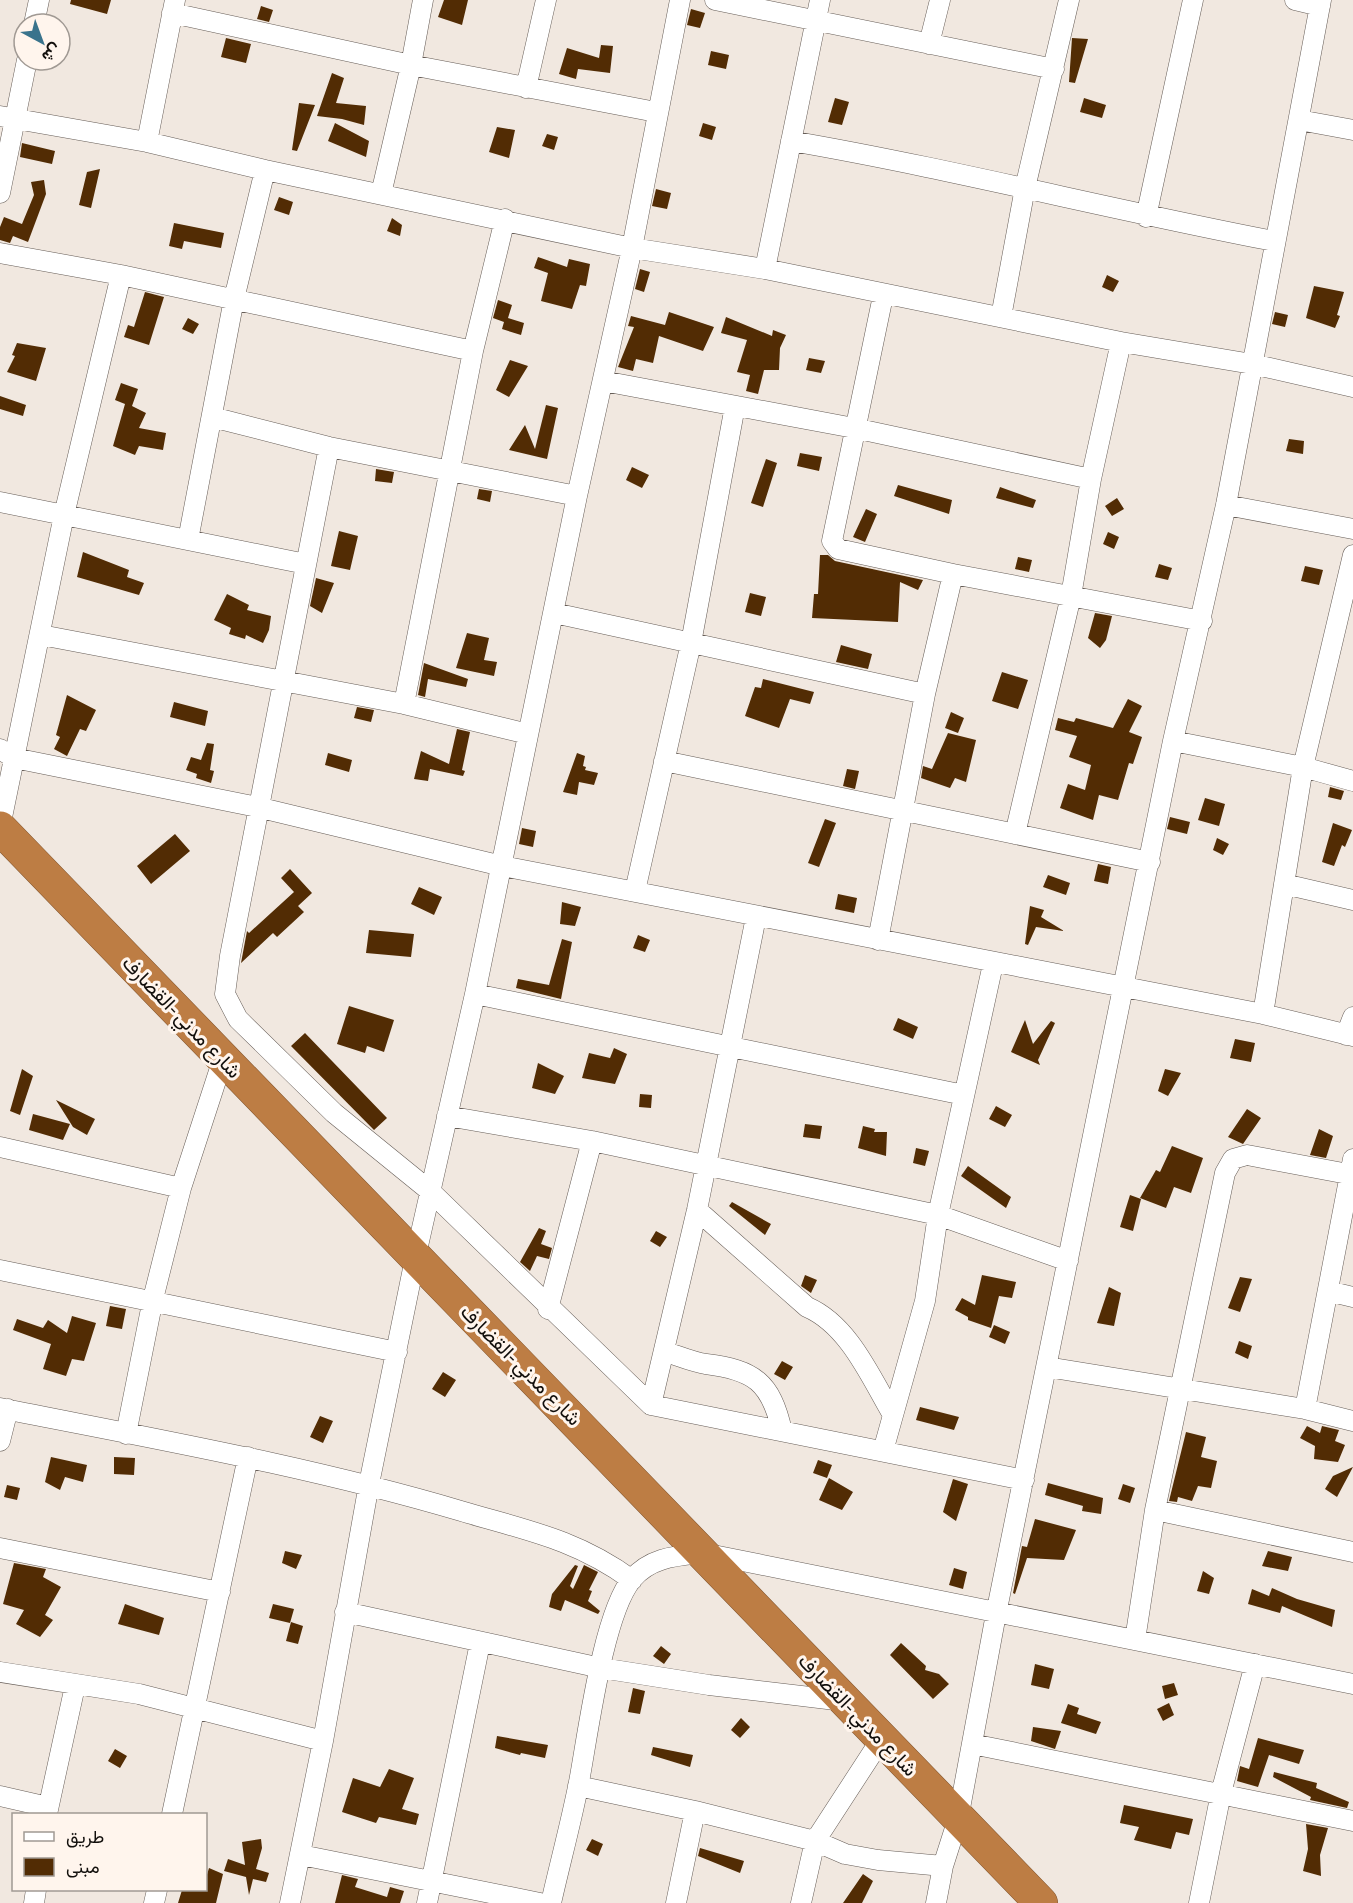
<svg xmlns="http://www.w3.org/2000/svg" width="1353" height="1903" font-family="'Public Sans',Vazirmatn,sans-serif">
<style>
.building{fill:#522c04}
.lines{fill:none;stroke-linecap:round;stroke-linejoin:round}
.street-casing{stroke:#665d57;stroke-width:21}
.highway-casing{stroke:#815630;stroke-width:34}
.street{stroke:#fff;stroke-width:20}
.highway{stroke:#bd7d44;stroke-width:33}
.labels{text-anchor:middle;stroke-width:6;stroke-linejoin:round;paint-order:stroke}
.street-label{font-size:20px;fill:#120f0c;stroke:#fff5ed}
</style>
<rect width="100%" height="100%" fill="#f1e8e0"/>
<path class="building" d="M71 0H111L107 14 70 4Z
M444 0H468L462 25 438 17Z
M261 6 273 10 269 22 257 19Z
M691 9 705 13 700 28 687 25Z
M226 38 251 44 246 63 221 57Z
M1072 38 1088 39 1075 83 1069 82Z
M601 45 613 46 610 73 578 69 576 79 559 74 567 48 599 58Z
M711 51 729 55 726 69 708 65Z
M332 73 344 78 336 103 366 106 364 125 342 119 317 116Z
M835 98 849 102 842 125 828 122Z
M1084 98 1106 105 1102 118 1080 112Z
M299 103 315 105 297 151 292 150Z
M335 123 369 141 366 157 328 141Z
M703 123 716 127 712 140 699 136Z
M497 127 515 130 509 158 489 152Z
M547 134 558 137 554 150 542 146Z
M22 143 55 151 52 164 20 157Z
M100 169 91 208 79 205 87 172Z
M44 180 46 194 28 242 13 236 10 243 0 240V227L4 217 22 224 34 195 31 182Z
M656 189 671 193 667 209 652 206Z
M279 197 293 202 289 215 274 210Z
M392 218 402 225 400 236 387 231Z
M174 223 224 233 221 248 184 241 182 249 169 246Z
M538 257 567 267 569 259 590 264 586 286 580 285 572 309 541 301 548 273 534 268Z
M640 269 650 272 644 292 635 289Z
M1107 275 1119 281 1113 292 1102 287Z
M1314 286 1344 292 1337 315 1340 316 1335 328 1306 318Z
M145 292 164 297 149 345 124 337 128 325 134 327Z
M498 300 512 305 508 318 524 323 521 335 502 329 504 322 493 318Z
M669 312 714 327 703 351 659 336 653 363 636 359 633 371 618 367 634 327 628 326 631 316 665 325Z
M1275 312 1288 315 1285 327 1272 324Z
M726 317 772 336 773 330 786 335 780 348 779 370H764L758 394 746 391 750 375 737 372 747 340 721 333Z
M188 318 199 324 193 334 182 329Z
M17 343 46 348 36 381 7 372 15 356 12 355Z
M809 358 825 361 821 373 806 370Z
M510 360 528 366 509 397 496 390Z
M121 383 138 389 132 406 146 413 139 428 166 433 163 450 139 446 135 455 113 446 125 404 115 400Z
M0 396 26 405 23 416 0 409Z
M546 405 558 408 547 459 509 450 525 425 535 449Z
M1289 439 1304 441 1303 454 1286 451Z
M800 453 822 457 819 471 797 466Z
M766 459 777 463 763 507 751 503Z
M632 467 649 475 642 488 626 480Z
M376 469 394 472 392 483 375 481Z
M898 485 952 500 949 514 894 496Z
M1000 487 1036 500 1033 508 996 498Z
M479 489 492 491 490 502 477 499Z
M1117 498 1124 509 1112 516 1105 506Z
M866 509 877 514 865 542 853 537Z
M339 531 358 536 350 570 331 566Z
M1108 532 1119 537 1114 549 1103 544Z
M83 552 129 570 127 577 144 583 139 595 77 577Z
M820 555H828L835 561 923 580 918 590 900 582 898 622 812 618 814 594H818Z
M1018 557 1032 560 1029 572 1015 569Z
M1159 564 1172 568 1168 580 1155 577Z
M1305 566 1323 570 1319 585 1301 581Z
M316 578 334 583 322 613 310 606Z
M750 593 766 597 761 616 745 612Z
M227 594 249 605 247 610 271 616 269 630 263 643 246 635 245 639 229 634 231 628 214 620Z
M1095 613 1112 616 1106 640 1100 648 1088 638Z
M467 633 489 638 484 660 497 662 494 676 456 668Z
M841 645 872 654 868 669 836 662Z
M424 663 468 679 466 687 428 679 425 697 418 695Z
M1002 672 1028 680 1018 709 992 701Z
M763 679 814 692 810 704 790 699 779 728 745 716 755 687 761 688Z
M67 695 96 710 86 731 80 729 67 756 54 749 60 737 56 735Z
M1128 699 1142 706 1129 732 1142 737 1133 764 1129 763 1118 800 1099 795 1093 820 1060 808 1068 784 1085 790 1091 765 1069 757 1077 736 1055 730 1058 718 1074 722 1076 718 1113 728Z
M174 702 208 711 205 726 170 717Z
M357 707 374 710 371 722 354 718Z
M951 712 964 718 958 733 945 728Z
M457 729 470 732 462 770 465 771 463 776 430 769 428 781 414 779 421 751 449 764Z
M948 733 976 740 966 782 955 778 950 788 921 778 923 766 932 769Z
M207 743 214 744 210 770 214 771 211 783 196 778 197 774 186 770 191 757 201 760Z
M328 753 352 760 349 772 325 765Z
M577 753 585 756 583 766 586 767 585 770 598 773 594 785 579 782 577 795 563 792Z
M847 769 859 771 855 789 843 786Z
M1330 787 1344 791 1341 800 1328 797Z
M1205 798 1225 804 1219 826 1198 820Z
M1170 817 1190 822 1187 834 1167 829Z
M825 819 836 823 819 867 808 863Z
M1333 823 1352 830 1345 847 1342 845 1334 866 1322 862Z
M522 828 536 831 533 847 519 844Z
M175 834 190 851 151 884 137 866Z
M1217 838 1229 844 1223 855 1213 850Z
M1098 864 1111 867 1108 884 1094 881Z
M290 869 312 893 298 906 304 912 277 937 273 933 241 963 247 931 249 933 294 892 281 878Z
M1048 875 1070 883 1066 895 1043 887Z
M419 887 442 897 434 915 411 904Z
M838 894 857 898 854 913 835 909Z
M562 902 581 907 575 926 560 924Z
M1030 906 1044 910 1041 917 1064 931 1036 927 1028 945 1025 944Z
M369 930 414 934 411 957 366 953Z
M638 935 650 940 645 952 633 948Z
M562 939 572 942 561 999 516 988 518 979 549 985Z
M349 1006 394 1020 384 1052 367 1046 365 1053 337 1044Z
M898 1018 918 1027 913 1039 893 1030Z
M1025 1020 1033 1044 1051 1021 1055 1023 1038 1060 1040 1065 1011 1052Z
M305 1033 387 1118 374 1130 291 1046Z
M1235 1039 1255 1043 1251 1062 1230 1058Z
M614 1048 627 1054 615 1084 582 1078 589 1053 610 1058Z
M538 1063 564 1076 555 1094 532 1088Z
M22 1069 33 1076 20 1115 10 1111Z
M1165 1069 1181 1073 1168 1096 1158 1091Z
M640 1094 652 1095 651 1108 639 1107Z
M56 1100 95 1119 87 1135 73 1127Z
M996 1106 1012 1115 1005 1127 989 1119Z
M1247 1109 1261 1118 1243 1144 1228 1137Z
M33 1114 70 1124 63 1140 29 1130Z
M805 1124 822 1126 820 1139 803 1137Z
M863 1126 875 1129 874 1132H887L886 1156 858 1148Z
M1319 1129 1333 1136 1326 1158 1310 1155Z
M1172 1146 1203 1158 1191 1193 1174 1187 1166 1208 1140 1198 1156 1170 1160 1172Z
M916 1148 929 1151 925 1166 913 1163Z
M968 1166 1011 1197 1006 1208 961 1176Z
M1130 1195 1141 1199 1133 1231 1120 1227Z
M732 1202 771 1224 765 1235 729 1206Z
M539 1228 546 1231 541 1244 552 1248 549 1259 537 1256 530 1271 520 1262Z
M656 1231 667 1237 660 1247 650 1241Z
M805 1275 817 1280 811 1293 801 1286Z
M982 1275 1016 1282 1012 1298 999 1296 991 1328 968 1320V1317L955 1310 962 1298 975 1305Z
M1240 1277 1252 1279 1240 1312 1228 1308Z
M1109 1287 1121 1293 1114 1326 1097 1323Z
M110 1306 126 1309 122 1329 106 1326Z
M72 1316 96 1323 84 1361 72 1359 66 1376 43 1369 51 1344 13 1330 17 1319 43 1328 48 1320 67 1333Z
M994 1325 1010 1332 1005 1344 989 1337Z
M1239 1341 1252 1346 1248 1359 1235 1353Z
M782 1361 793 1367 785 1380 774 1374Z
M443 1372 456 1380 445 1397 432 1389Z
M920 1407 959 1417 954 1430 916 1420Z
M320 1416 333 1421 323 1443 310 1437Z
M1307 1426 1320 1433 1322 1426 1339 1430 1335 1441 1345 1445 1338 1462 1314 1459 1315 1446 1300 1438Z
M1186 1432 1206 1437 1201 1457 1217 1461 1211 1488 1198 1486 1192 1501 1178 1497 1177 1502 1169 1501Z
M51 1457 87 1465 83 1482 65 1477 60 1490 45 1482Z
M114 1457 135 1458 134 1475 114 1474Z
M818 1460 832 1465 827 1478 813 1473Z
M1353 1467 1337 1497 1325 1489 1333 1476Z
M829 1478 853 1492 842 1510 819 1500Z
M953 1479 968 1484 956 1521 943 1512Z
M1048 1483 1103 1498 1101 1514 1082 1511 1083 1506 1045 1495Z
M1123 1484 1135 1488 1130 1503 1118 1499Z
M7 1485 20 1488 17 1500 4 1497Z
M1035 1519 1076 1530 1064 1560 1027 1558 1015 1594 1013 1593 1022 1546 1027 1547Z
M285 1551 302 1555 296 1569 282 1563Z
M1268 1551 1292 1557 1288 1571 1262 1566Z
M14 1563 46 1569 43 1577 61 1587 45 1615 53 1620 40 1637 16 1624 24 1610 3 1604Z
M575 1565 578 1566 570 1586 573 1589 584 1565 598 1572 589 1590 592 1591 588 1601 600 1611 598 1614 565 1600 561 1611 549 1607 552 1594Z
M954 1568 967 1572 963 1589 949 1585Z
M1203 1571 1214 1578 1209 1594 1197 1591Z
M1272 1588 1297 1599 1335 1610 1332 1627 1282 1606 1280 1613 1248 1604 1252 1589 1269 1596Z
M125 1604 164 1618 159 1635 118 1624Z
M273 1604 294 1609 290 1623 269 1618Z
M291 1622 303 1626 298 1644 286 1641Z
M901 1643 926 1666 925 1670 939 1674 949 1684 933 1699 890 1655Z
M661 1646 671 1654 664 1664 653 1656Z
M1035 1664 1054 1669 1049 1689 1031 1685Z
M1174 1683 1178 1695 1165 1699 1162 1686Z
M633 1688 645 1691 640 1714 628 1712Z
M1169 1703 1174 1715 1163 1721 1157 1709Z
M1068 1704 1079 1708 1077 1714 1101 1722 1096 1734 1061 1723Z
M741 1718 750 1727 740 1738 731 1730Z
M1033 1727 1061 1731 1055 1749 1031 1741Z
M497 1736 548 1745 545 1758 521 1753 520 1755 495 1748Z
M1258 1738 1304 1750 1299 1764 1269 1755 1258 1787 1237 1781 1240 1766 1249 1769Z
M653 1747 693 1755 690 1767 651 1755Z
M115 1749 127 1756 120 1768 108 1761Z
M389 1769 414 1778 402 1809 419 1814 416 1825 379 1817 376 1823 342 1812 353 1778 380 1787Z
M1274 1772 1317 1783 1316 1788 1349 1802 1347 1808 1310 1800 1311 1797 1273 1777Z
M1124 1805 1193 1819 1189 1835 1176 1832 1171 1849 1134 1840 1139 1827 1120 1823Z
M1306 1824 1328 1828 1320 1855 1321 1876 1303 1871 1308 1849Z
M261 1839 262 1848 256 1869 269 1873 266 1882 253 1879 249 1895 246 1877 224 1871 228 1859 245 1865 242 1842Z
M592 1839 603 1844 598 1856 586 1850Z
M700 1848 744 1861 740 1873 698 1856Z
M209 1868 223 1874 216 1903H178L182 1890H206V1878Z
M863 1874 873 1881 862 1903H843Z
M342 1875 358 1879 355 1887 387 1897 390 1887 404 1891 400 1903H335Z"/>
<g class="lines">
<defs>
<path id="street" d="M715 0 1054 69
M1295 0 1320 6
M172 13 411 65 656 112
M34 24 39 0
M929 44 940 0
M526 88 546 0
M0 116 147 142 265 170 632 248 765 269 1121 342 1252 364 1353 387
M1299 120 1353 130
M791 141C953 169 1112 210 1274 241
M147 142 175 0
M0 193 27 60
M381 194 411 65 423 0
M1146 217 1193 0
M0 253 121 275 473 351
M765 269 820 0
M883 296 832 541 838 549 953 574 1202 621
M1001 317 1025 188 1069 0
M603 381 854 428 1091 479
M212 417 329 447 577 496
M329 447 230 956 225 994 238 1019 334 1113 430 1191 651 1405 1024 1480
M0 502 306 564
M1226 505 1353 529
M188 540 234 299 265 170
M554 613 925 694
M41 635 404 704 528 734
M404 704 473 351 505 219
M1173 741 1303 767 1353 781
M0 749 14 758 257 807 502 866 1263 1014 1353 1036
M664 761 1150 862
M0 827 64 515 121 275
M1015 834 1071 596 1091 479 1121 342
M1284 884 1353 900
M635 891 691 643 735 406
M878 940 925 694 953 574
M475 994 964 1095
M1263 1014 1303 767 1353 555
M1346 1035 1353 1017
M447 1116 592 1141 938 1215 1068 1261
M0 1147 181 1188
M697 1210 807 1307C849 1325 871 1378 893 1415
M0 1270 397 1352
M1328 1291 1353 1297
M548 1309 592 1141
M666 1352C679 1356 692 1362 706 1364 754 1370 771 1382 782 1431
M1047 1367 1305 1409 1353 1421
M651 1405 697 1210 756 917
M0 1408C155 1439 309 1466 461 1511 525 1530 576 1539 632 1580
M1305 1409 1353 1159
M126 1434 153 1299 181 1188 223 1059
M0 1441 8 1409
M883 1451 925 1301 938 1215 993 964
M1155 1510 1353 1552
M0 1548 220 1592
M345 1612 601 1668 709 1685 844 1701
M1135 1640 1155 1510 1225 1173 1233 1159 1247 1155 1353 1175
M0 1672 139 1694 323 1741
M972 1744 1353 1821
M578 1786 695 1811 815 1841 845 1854 878 1860 943 1866
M0 1796 48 1807
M47 1814 75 1686
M172 1814 248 1457
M301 1855 540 1903
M34 1903 36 1890
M154 1903 157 1890
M290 1903 323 1741 369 1484 415 1259 475 994 577 496 632 248 680 0
M427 1903 480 1643
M551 1903C560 1863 571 1823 579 1782 588 1734 603 1614 632 1579 651 1557 676 1556 703 1553L1353 1684
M676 1903 695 1811
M801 1903 815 1841 882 1738
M936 1903 943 1866 958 1819 996 1614 1173 741 1226 505 1321 0
M1199 1903 1221 1793 1255 1664"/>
<path id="highway" d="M0 828 1041 1903"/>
</defs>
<use href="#street" class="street-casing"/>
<use href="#highway" class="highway-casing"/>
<use href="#street" class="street"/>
<use href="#highway" class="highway"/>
</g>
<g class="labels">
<g class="street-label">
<text transform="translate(182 1017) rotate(46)" y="7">شارع مدني -القضارف</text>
<text transform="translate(521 1365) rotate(45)" y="7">شارع مدني -القضارف</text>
<text transform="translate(858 1715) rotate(46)" y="7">شارع مدني -القضارف</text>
</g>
</g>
<rect x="12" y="1813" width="195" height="78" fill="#fff5ed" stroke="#a09993" stroke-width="1.5"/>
<rect x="24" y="1832" width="30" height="9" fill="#ffffff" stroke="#a09993" stroke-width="1.5"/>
<text x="66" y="1843" font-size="18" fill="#120f0c">طريق</text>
<rect x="24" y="1858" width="30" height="18" fill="#522c04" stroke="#a09993" stroke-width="1.5"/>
<text x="66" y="1873" font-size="18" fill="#120f0c">مبنى</text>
<g transform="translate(42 42) rotate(139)"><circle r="28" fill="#fff5ed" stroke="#a09993" stroke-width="1.5"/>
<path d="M0-4.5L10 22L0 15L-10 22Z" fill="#39738c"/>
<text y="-9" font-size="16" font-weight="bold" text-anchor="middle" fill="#120f0c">ش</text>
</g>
</svg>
